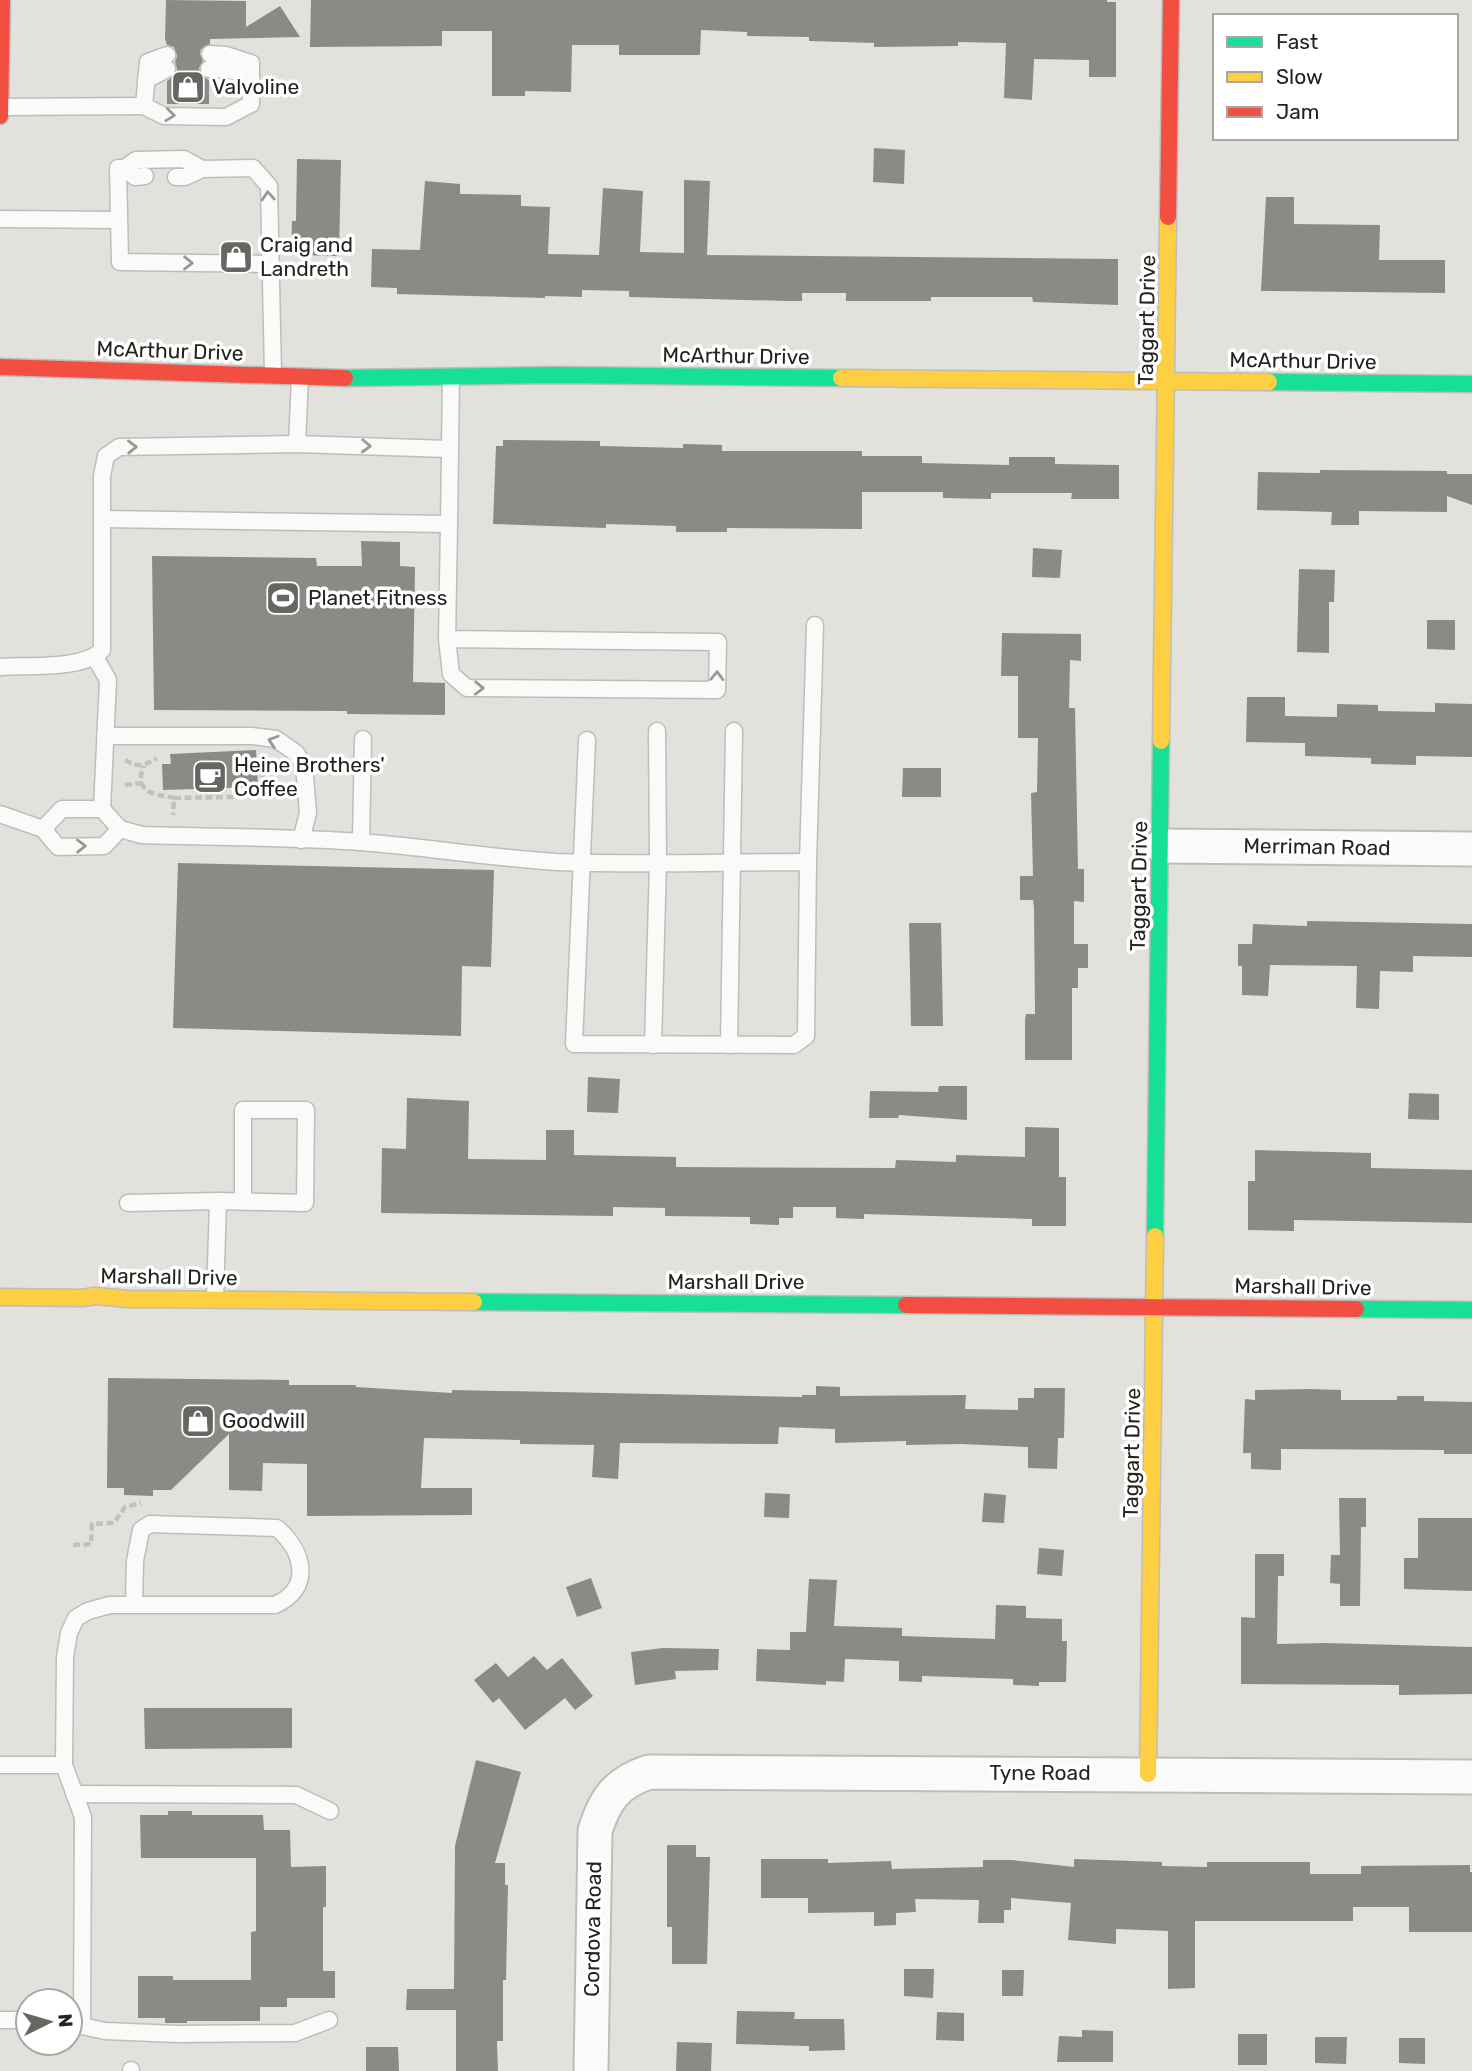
<svg xmlns="http://www.w3.org/2000/svg" width="1472" height="2071" font-family="Rubik,sans-serif">
<style>
.building{fill:#8b8a86}
.lines{fill:none;stroke-linecap:round;stroke-linejoin:round}
.lane-casing{stroke:#bebdb9;stroke-width:19}
.street-casing{stroke:#bebdb9;stroke-width:37}
.fast-casing{stroke:#bebdb9;stroke-width:19}
.slow-casing{stroke:#bebdb9;stroke-width:19}
.jam-casing{stroke:#bebdb9;stroke-width:19}
.path{stroke:#c2c1bf;stroke-width:4.5;stroke-dasharray:7 3.5;stroke-linecap:butt}
.lane{stroke:#fbfafa;stroke-width:16}
.street{stroke:#fbfafa;stroke-width:33}
.fast{stroke:#16e098;stroke-width:16}
.slow{stroke:#ffcf43;stroke-width:16}
.jam{stroke:#f24e42;stroke-width:16}
.oneway{stroke:#9b9998}
.labels{text-anchor:middle;stroke-width:7;stroke-linejoin:round;paint-order:stroke}
.poi-label{font-size:21px;fill:#252320;stroke:#fff;text-anchor:start}
.street-label{font-size:21px;fill:#252320;stroke:#fff}
</style>
<rect width="100%" height="100%" fill="#e2e1dc"/>
<g class="building">
<path d="M166 0 246 1V27L280 6 300 37 210 39V44L201 49 200 54 203 61 199 68 200 75 209 80V104H167V81L176 74 177 69 175 62 177 56 174 47 167 45 165 39Z"/>
<path d="M311 0H1107V2H1116V77H1089V60L1034 59 1032 100 1004 98 1006 43 958 42V46L874 47V43L809 41V37L747 36V32L701 30 700 55H619V45H572L571 92 525 91V96H492V31H442V46L310 47Z"/>
<path d="M874 148 905 150 904 184 873 182Z"/>
<path d="M297 159 341 160 339 256 291 255 292 221H296Z"/>
<path d="M684 180 710 181 707 255 1118 259V305L1033 302 1032 297H931V301H846V293H802V301H788L629 297V291L582 290V297L545 296V298L397 294V288L371 287 372 249 420 250 425 181 460 184V194L521 195V206L550 207 548 254 599 255 603 188 643 191 640 252 684 253Z"/>
<path d="M1266 197H1294V224L1380 225 1379 260H1445V293L1261 291Z"/>
<path d="M503 440 600 441V446L683 448V444L722 445V451H862V456H922V463L1009 465V457H1055V464L1119 465V499H1071L1072 493H991V499L943 498V492H862V529L727 528V532H676V526L606 524V528L493 524 496 446H503Z"/>
<path d="M1320 470 1447 471V474H1472V505L1447 496V512L1359 511V525H1331L1332 512 1257 510 1258 472 1320 473Z"/>
<path d="M361 541 400 542V566L415 567 413 682 445 683V715L347 714V711L154 710 152 556 316 558 317 566H362Z"/>
<path d="M1033 548 1062 550 1060 578 1032 577Z"/>
<path d="M1299 569 1335 570 1334 602H1329V653L1297 652Z"/>
<path d="M1427 620H1455V650L1427 649Z"/>
<path d="M1002 633 1081 634V661L1070 660 1069 708H1075L1078 869H1084V902L1074 901V944H1088V968H1078V988H1072V1060H1025V1020L1026 1014H1035L1034 908 1033 900H1020V876H1033L1031 793 1037 792 1038 738H1018V676H1001Z"/>
<path d="M1247 697H1285V716L1337 717V704L1378 705V711L1435 712V703L1472 704V757L1416 756V765L1371 764V758L1305 756V743L1246 742Z"/>
<path d="M256 750 258 787 163 790 162 764H171L170 754Z"/>
<path d="M903 768H941V797H902Z"/>
<path d="M178 863 494 870 491 967 462 966 461 1036 173 1028Z"/>
<path d="M1307 921 1472 924V957L1413 956V972L1380 971 1379 1009 1356 1008 1357 966 1270 965 1268 996 1242 995V966H1238V944H1252L1253 924 1307 926Z"/>
<path d="M909 923H941L943 1026H911Z"/>
<path d="M588 1077 620 1079 618 1113 587 1112Z"/>
<path d="M939 1086H967V1120L899 1115 898 1118H869L870 1091 938 1092Z"/>
<path d="M1409 1093 1439 1094V1120L1408 1119Z"/>
<path d="M407 1098 469 1101 468 1159 546 1160V1130H574V1155L676 1157V1167L895 1168 896 1160 956 1162V1155L1025 1157V1127L1059 1128V1177H1066V1226H1032V1219L864 1214V1219L836 1218V1207H793V1218H779V1225L750 1224V1217L665 1216V1208L613 1207V1216L381 1213 382 1148 406 1149Z"/>
<path d="M1255 1150 1371 1153V1168L1472 1170V1223L1294 1220V1231L1248 1230V1181H1255Z"/>
<path d="M108 1378 289 1380V1385H356V1387L452 1393V1390L802 1397V1395H816V1386L840 1387V1396L966 1395 965 1409 1018 1410V1398H1034V1388H1065L1064 1438H1058L1057 1469 1028 1468V1447L961 1444 906 1445V1441L835 1443V1429L779 1427 778 1444 620 1443 618 1479 592 1477 594 1445 520 1444V1440L424 1438 421 1488H472V1515L307 1516V1464L263 1463 262 1491 229 1490V1434L171 1490H153V1496L124 1495V1488H107Z"/>
<path d="M1311 1389 1341 1390V1400H1397V1396H1424V1401L1472 1402V1454H1444V1450L1281 1449V1470L1251 1469V1453H1243L1245 1399 1255 1400V1390Z"/>
<path d="M765 1493 790 1494 789 1518 764 1517Z"/>
<path d="M984 1493 1006 1495 1004 1523 982 1522Z"/>
<path d="M1339 1498H1366V1527H1361L1360 1606H1340V1584L1330 1583 1331 1555H1340Z"/>
<path d="M1418 1518H1472V1591L1404 1589V1558H1418Z"/>
<path d="M1039 1548 1064 1550 1062 1576 1037 1574Z"/>
<path d="M1255 1554H1284V1576H1278L1277 1644 1326 1643 1472 1647V1694L1399 1695V1685L1241 1684V1617L1255 1618Z"/>
<path d="M591 1578 602 1608 577 1617 566 1587Z"/>
<path d="M809 1579 837 1580 834 1626 902 1628V1636L995 1639 996 1605 1026 1606V1618L1062 1619V1641H1067L1066 1682H1039V1686L1013 1685V1679L922 1676V1682L899 1681V1661L845 1659 844 1682 826 1681V1685L756 1681 757 1649 790 1650V1632H806Z"/>
<path d="M663 1648 719 1649 718 1670 675 1671 676 1679 635 1685 631 1652Z"/>
<path d="M534 1656 547 1670 562 1658 593 1696 575 1710 565 1698 525 1730 499 1698 493 1703 474 1680 496 1663 508 1677Z"/>
<path d="M144 1708H292V1748L145 1749Z"/>
<path d="M476 1760 521 1772 495 1863H505V1885H508L506 1980H503V2041H497L498 2071H456V2010H406L407 1989H454L455 1846Z"/>
<path d="M168 1811H192V1815H263L264 1830H290L291 1867 326 1866V1907H323V1971H335V1998H287V2007H260V2021H187V2023H165V2018H138V1976H173V1980H251V1932L256 1931V1858H141L140 1815H168Z"/>
<path d="M667 1845H696V1857H710L707 1964H672V1927H667Z"/>
<path d="M761 1859H828V1863L891 1861 892 1869 983 1867V1860H1012L1074 1867V1859L1162 1862V1866L1207 1867V1862H1310V1874H1361V1866L1470 1865V1872H1472V1932H1409V1907H1353V1921H1195V1988L1168 1989V1931L1116 1929V1944L1068 1940 1071 1903 1011 1898V1910H1004V1923H978L979 1900 915 1899 916 1912 896 1913V1925L874 1926V1912L808 1913V1898H761Z"/>
<path d="M904 1969H934L933 1998 904 1996Z"/>
<path d="M1002 1970H1024L1023 1996H1002Z"/>
<path d="M737 2011 795 2012 794 2019H844L845 2050 809 2051V2046L736 2044Z"/>
<path d="M937 2012 964 2013V2041L936 2040Z"/>
<path d="M1082 2030 1113 2031V2062H1057L1059 2036 1082 2037Z"/>
<rect x="1238" y="2034" width="29" height="31"/>
<path d="M1315 2037H1347L1346 2064 1315 2063Z"/>
<path d="M1399 2038H1425V2064L1399 2063Z"/>
<path d="M677 2042 712 2043 711 2071H676Z"/>
<path d="M366 2047H398L399 2071H366Z"/>
</g>
<g class="lines">
<g class="lane-casing">
<g id="lane">
<path d="M167 55 148 62 144 106 164 116 226 117 251 104V63L226 55 210 54"/>
<path d="M209 69H227L251 76"/>
<path d="M146 80 167 69"/>
<path d="M0 107 144 106"/>
<path d="M125 168 135 177 145 176"/>
<path d="M202 169 184 159 136 160 125 168H118L120 262 270 264"/>
<path d="M176 177H185L202 169 253 168 269 186 273 375"/>
<path d="M0 219 119 220"/>
<path d="M297 444 300 377"/>
<path d="M102 519 449 524 451 377"/>
<path d="M447 639 718 642 717 690 467 688 451 674 447 639 449 524"/>
<path d="M95 657 108 680 102 809 120 829 142 835C215 837 288 837 361 842 426 847 491 858 557 862 639 865 725 862 808 862L806 1036 794 1045 574 1044 587 740"/>
<path d="M0 667C28 665 83 670 102 650V476L106 456 119 447 297 444 448 449"/>
<path d="M105 736H252L276 739 296 753 304 766 308 813 301 840"/>
<path d="M0 814 43 829 58 847 104 846 120 829"/>
<path d="M43 829 62 809H102"/>
<path d="M361 842 363 739"/>
<path d="M808 862 815 625"/>
<path d="M653 1045 658 862 657 731"/>
<path d="M729 1045 734 731"/>
<path d="M218 1201 305 1203 306 1110H243V1202"/>
<path d="M128 1203 218 1201 215 1299"/>
<path d="M0 1765H64L65 1657 69 1633 76 1618 88 1611 110 1605H275C313 1588 304 1552 277 1528L150 1524 141 1530 135 1561 134 1605"/>
<path d="M64 1765 83 1817 82 2026 105 2031 177 2034 295 2033 329 2020"/>
<path d="M74 1794 296 1795 330 1811"/>
<path d="M0 2020H28"/>
<path d="M131 2070V2071"/>
</g>
</g>
<g class="street-casing">
<g id="street">
<path d="M1161 846 1472 849"/>
<path d="M591 2071 595 1831C605 1799 616 1783 649 1772L1472 1777"/>
</g>
</g>
<g class="fast-casing">
<g id="fast">
<path d="M345 378 554 375 841 378"/>
<path d="M1269 382 1472 384"/>
<path d="M1155 1236 1161 741"/>
<path d="M474 1302 906 1305"/>
<path d="M1356 1309 1472 1310"/>
</g>
</g>
<g class="slow-casing">
<g id="slow">
<path d="M841 378 1269 382"/>
<path d="M1161 741 1168 217"/>
<path d="M0 1297 82 1298 95 1296 128 1299 474 1302"/>
<path d="M1148 1774 1155 1236"/>
</g>
</g>
<g class="jam-casing">
<g id="jam">
<path d="M0 116 2 0"/>
<path d="M1168 217 1171 0"/>
<path d="M0 367 345 378"/>
<path d="M906 1305 1356 1309"/>
</g>
</g>
<g class="path">
<path d="M125 760C139 768 143 766 157 758"/>
<path d="M256 767 262 766 264 796"/>
<path d="M141 783C149 797 160 794 174 798L173 815"/>
<path d="M125 785 141 783V775L144 766"/>
<path d="M174 798 286 796"/>
<path d="M73 1545 91 1544 92 1524 114 1523 125 1507 141 1503"/>
</g>
<use href="#lane" class="lane"/>
<use href="#street" class="street"/>
<use href="#fast" class="fast"/>
<use href="#slow" class="slow"/>
<use href="#jam" class="jam"/>
</g>
<defs><path id="oneway-chevron" d="M-2-3.5L2.5 0L-2 3.5" fill="none" stroke-width="1.6" stroke-linecap="round" stroke-linejoin="round" transform="scale(1.75)"/></defs>
<g class="oneway">
<use href="#oneway-chevron" transform="translate(170 115) rotate(7)"/>
<use href="#oneway-chevron" transform="translate(268 196) rotate(-94)"/>
<use href="#oneway-chevron" transform="translate(188 263) rotate(1)"/>
<use href="#oneway-chevron" transform="translate(366 446) rotate(2)"/>
<use href="#oneway-chevron" transform="translate(132 447) rotate(-1)"/>
<use href="#oneway-chevron" transform="translate(717 676) rotate(-88)"/>
<use href="#oneway-chevron" transform="translate(479 688) rotate(1)"/>
<use href="#oneway-chevron" transform="translate(273 741) rotate(-162)"/>
<use href="#oneway-chevron" transform="translate(81 846) rotate(-1)"/>
</g>
<defs>
<g id="shop-square" transform="scale(1.75)"><rect x="-9" y="-9" width="18" height="18" rx="4" fill="#676662" stroke="#fff"/><path d="M-5-2.5h2.3a2.7 3.5 0 0 1 5.4 0H5L5.5 6h-11ZM-1.5-2.5h3a1.5 2.3 0 0 0-3 0Z" fill="#fff"/></g>
<g id="stadium-square" transform="scale(1.75)"><rect x="-9" y="-9" width="18" height="18" rx="4" fill="#676662" stroke="#fff"/><path d="M0-5a6.5 5 0 1 0 0 10a6.5 5 0 1 0 0-10ZM-3.5-1.8h7v3.6h-7Z" fill="#fff"/></g>
<g id="cafe-square" transform="scale(1.75)"><rect x="-9" y="-9" width="18" height="18" rx="4" fill="#676662" stroke="#fff"/><path d="M-5.5-4.5H6V0H3Q3 3.5 0 3.5H-2.5Q-5.5 3.5-5.5 0ZM3-3.2v2h1.7v-2ZM-6 4.5H4V6H-6Z" fill="#fff"/></g>
</defs>
<g fill-rule="evenodd">
<use href="#shop-square" x="188" y="87"/>
<use href="#shop-square" x="236" y="257"/>
<use href="#stadium-square" x="283" y="598"/>
<use href="#cafe-square" x="210" y="777"/>
<use href="#shop-square" x="198" y="1421"/>
</g>
<g class="labels">
<g class="poi-label">
<text x="212" y="94">Valvoline</text>
<text x="260" y="252">Craig and<tspan x="260" dy="24">Landreth</tspan></text>
<text x="308" y="605">Planet Fitness</text>
<text x="234" y="772">Heine Brothers'<tspan x="234" dy="24">Coffee</tspan></text>
<text x="222" y="1428">Goodwill</text>
</g>
<g class="street-label">
<text transform="translate(1147 320) rotate(-89)" y="7">Taggart Drive</text>
<text transform="translate(170 351) rotate(2)" y="7">McArthur Drive</text>
<text transform="translate(736 356) rotate(1)" y="7">McArthur Drive</text>
<text transform="translate(1303 361) rotate(1)" y="7">McArthur Drive</text>
<text transform="translate(1317 847) rotate(1)" y="7">Merriman Road</text>
<text transform="translate(1139 886) rotate(-89)" y="7">Taggart Drive</text>
<text transform="translate(169 1277) rotate(1)" y="7">Marshall Drive</text>
<text x="736" y="1289">Marshall Drive</text>
<text transform="translate(1303 1287) rotate(1)" y="7">Marshall Drive</text>
<text transform="translate(1132 1453) rotate(-89)" y="7">Taggart Drive</text>
<text x="1040" y="1780">Tyne Road</text>
<text transform="translate(593 1929) rotate(-89)" y="7">Cordova Road</text>
</g>
</g>
<rect x="1213" y="14" width="245" height="126" fill="#ffffff" stroke="#a8a7a6" stroke-width="2"/>
<rect x="1227" y="37" width="35" height="10" fill="#16e098" stroke="#a8a7a6" stroke-width="2"/>
<text x="1276" y="49" font-size="21" fill="#252320">Fast</text>
<rect x="1227" y="72" width="35" height="10" fill="#ffcf43" stroke="#a8a7a6" stroke-width="2"/>
<text x="1276" y="84" font-size="21" fill="#252320">Slow</text>
<rect x="1227" y="107" width="35" height="10" fill="#f24e42" stroke="#a8a7a6" stroke-width="2"/>
<text x="1276" y="119" font-size="21" fill="#252320">Jam</text>
<g transform="translate(49 2022) rotate(85)"><circle r="33" fill="#ffffff" stroke="#a8a7a6" stroke-width="2"/>
<path d="M0-5L12 26L0 18L-12 26Z" fill="#676662"/>
<text y="-10" font-size="19" font-weight="bold" text-anchor="middle" fill="#252320">N</text>
</g>
</svg>
